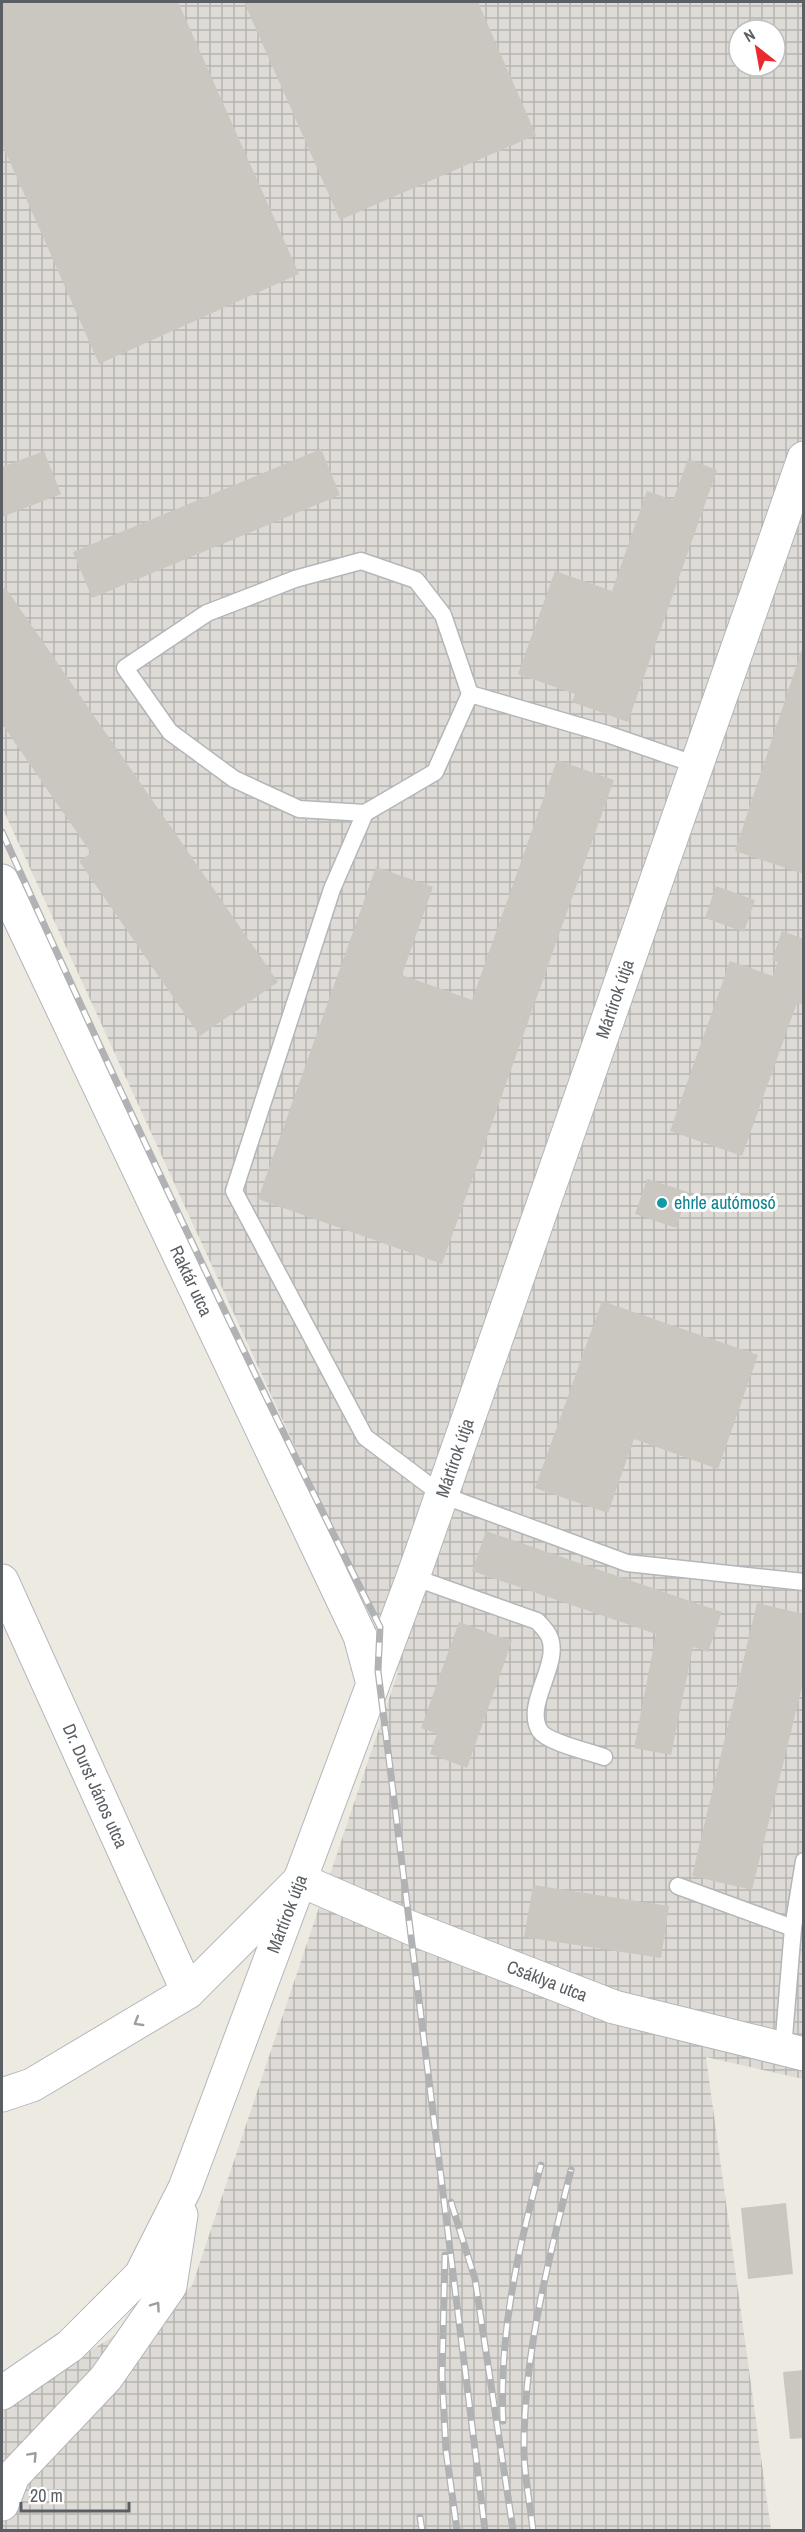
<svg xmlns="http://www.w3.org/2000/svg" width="805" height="2532" font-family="'Archivo Narrow',sans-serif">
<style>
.industrial{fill:url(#industrial-grid);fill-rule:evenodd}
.building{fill:#cac7c1}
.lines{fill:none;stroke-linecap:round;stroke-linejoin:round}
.service-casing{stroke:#b3b6ba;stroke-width:19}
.minor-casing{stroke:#b3b6ba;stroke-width:35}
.tertiary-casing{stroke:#b3b6ba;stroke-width:35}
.service{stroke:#fff;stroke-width:16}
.minor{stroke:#fff;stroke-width:33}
.tertiary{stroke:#fff;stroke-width:33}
.rail-casing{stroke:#b1b2b3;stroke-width:7}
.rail{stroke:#fff;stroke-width:4.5;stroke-dasharray:14;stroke-linecap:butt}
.oneway{stroke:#9c9fa1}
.culture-dot{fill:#0f9aa8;stroke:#fff;stroke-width:2}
.labels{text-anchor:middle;stroke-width:6;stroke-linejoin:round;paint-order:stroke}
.street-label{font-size:18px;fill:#5a5f63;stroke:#fff}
.culture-label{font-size:18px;fill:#0d838f;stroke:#fff;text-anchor:start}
</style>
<defs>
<pattern id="industrial-grid" width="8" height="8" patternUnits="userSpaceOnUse" patternTransform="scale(1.5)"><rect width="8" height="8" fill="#dedbd6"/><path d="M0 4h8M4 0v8" fill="none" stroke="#b7b5b1"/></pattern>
</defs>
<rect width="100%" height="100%" fill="#edeae2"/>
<path class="industrial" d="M2 2H803V2079L706 2057 771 2530H2V2407L192 2286 398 1672 2 807ZM739 30H775V66H739Z"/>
<g class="building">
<path d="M2 2H178L299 274 99 364 2 144Z"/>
<path d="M244 2H478L536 135 340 220Z"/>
<path d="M321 449 340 495 92 598 73 552Z"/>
<path d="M44 451 61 494 2 517V467Z"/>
<path d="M688 459 717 470 628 722 572 702 575 694 518 674 555 571 612 591 647 491 673 500Z"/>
<path d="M5 587 278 982 200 1036 79 861 91 853 2 724V590Z"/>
<path d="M803 646H804V874L735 851Z"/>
<path d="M557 760 614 780 442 1264 258 1199 376 867 433 887 402 975 472 1000Z"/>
<path d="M716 886 755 900 744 932 705 918Z"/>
<path d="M782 931 804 939V1005L797 1003 742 1156 670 1131 730 961 773 976 778 962 772 960Z"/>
<path d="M647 1179 688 1192 676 1228 635 1214Z"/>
<path d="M602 1301 758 1355 718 1469 634 1439 608 1513 535 1488Z"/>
<path d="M486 1531 722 1612 708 1652 693 1647 671 1755 634 1748 656 1634 472 1571Z"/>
<path d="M757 1603 804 1614V1679L752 1890 692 1876Z"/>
<path d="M459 1622 512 1641 467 1768 430 1754 437 1734 421 1728Z"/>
<path d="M533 1885 669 1906 661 1958 524 1937Z"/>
<path d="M786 2203 793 2274 748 2279 741 2208Z"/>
<path d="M804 2370V2438L790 2439 783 2372Z"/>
</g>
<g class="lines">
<g class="service-casing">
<g id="service">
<path d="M361 561 416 580 443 615 470 694 435 772 365 813 299 809 234 779 170 732 125 668 207 613 295 579Z"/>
<path d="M470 694 607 734 697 765"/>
<path d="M365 813 332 889 234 1191 365 1437 442 1495 627 1563 804 1582"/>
<path d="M413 1577 537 1621C541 1625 546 1630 549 1636 562 1664 523 1704 540 1731 547 1742 590 1752 604 1757"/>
<path d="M678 1886 793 1928 783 2049"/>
<path d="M793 1928 804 1861"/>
</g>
</g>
<g class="minor-casing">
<g id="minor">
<path d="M2 881 360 1636 373 1684"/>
<path d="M2 1581 188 1992"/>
<path d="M2 2095 32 2085 188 1992 300 1880 411 1928 614 2007 804 2054"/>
</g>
</g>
<g class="tertiary-casing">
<g id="tertiary">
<path d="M2 2393 70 2346 141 2275 185 2188 413 1577 804 458"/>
<path d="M2 2504 13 2476 106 2378 170 2286 181 2215"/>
</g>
</g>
<use href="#service" class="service"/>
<use href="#minor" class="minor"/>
<use href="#tertiary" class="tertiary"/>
<g class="rail-casing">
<g id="rail">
<path d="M2 832C123 1100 248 1365 380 1627L378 1671 485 2530"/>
<path d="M451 2202 475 2279 513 2530"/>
<path d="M445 2255 442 2375 446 2451 457 2530"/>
<path d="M503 2421C499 2334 518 2248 541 2165"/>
<path d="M420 2517 422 2530"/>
<path d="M533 2530C530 2505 525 2479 524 2453 523 2356 548 2263 571 2170"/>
</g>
</g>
<use href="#rail" class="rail"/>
</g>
<defs><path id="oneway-chevron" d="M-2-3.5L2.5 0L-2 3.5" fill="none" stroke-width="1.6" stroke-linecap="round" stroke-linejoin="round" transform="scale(1.5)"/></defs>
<g class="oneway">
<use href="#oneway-chevron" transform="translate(138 2022) rotate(149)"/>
<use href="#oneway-chevron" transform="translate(156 2306) rotate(-55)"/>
<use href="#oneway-chevron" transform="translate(33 2456) rotate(-47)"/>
</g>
<circle class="culture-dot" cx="662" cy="1203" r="6"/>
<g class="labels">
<g class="street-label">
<text transform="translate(615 999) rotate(-71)" y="6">Mártírok útja</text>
<text transform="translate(191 1281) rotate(65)" y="6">Raktár utca</text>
<text transform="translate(455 1458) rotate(-71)" y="6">Mártírok útja</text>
<text transform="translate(95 1786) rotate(66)" y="6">Dr. Durst János utca</text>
<text transform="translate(287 1914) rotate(-69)" y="6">Mártírok útja</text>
<text transform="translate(547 1981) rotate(21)" y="6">Csáklya utca</text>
</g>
<g class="culture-label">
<text x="674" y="1209">ehrle autómosó</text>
</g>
</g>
<rect width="805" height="2532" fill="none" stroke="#5a5f63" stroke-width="6"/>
<g transform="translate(757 48) rotate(329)"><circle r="28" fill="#ffffff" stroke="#bdbfc1" stroke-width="1.5"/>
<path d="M0-4.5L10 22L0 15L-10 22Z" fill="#eb2a2f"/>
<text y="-9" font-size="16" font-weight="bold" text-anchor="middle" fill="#5a5f63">N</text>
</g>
<path d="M21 2502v9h108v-9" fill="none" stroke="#5a5f63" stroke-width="3"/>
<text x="30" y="2502" font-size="18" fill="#5a5f63" stroke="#ffffff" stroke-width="4.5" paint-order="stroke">20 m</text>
</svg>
